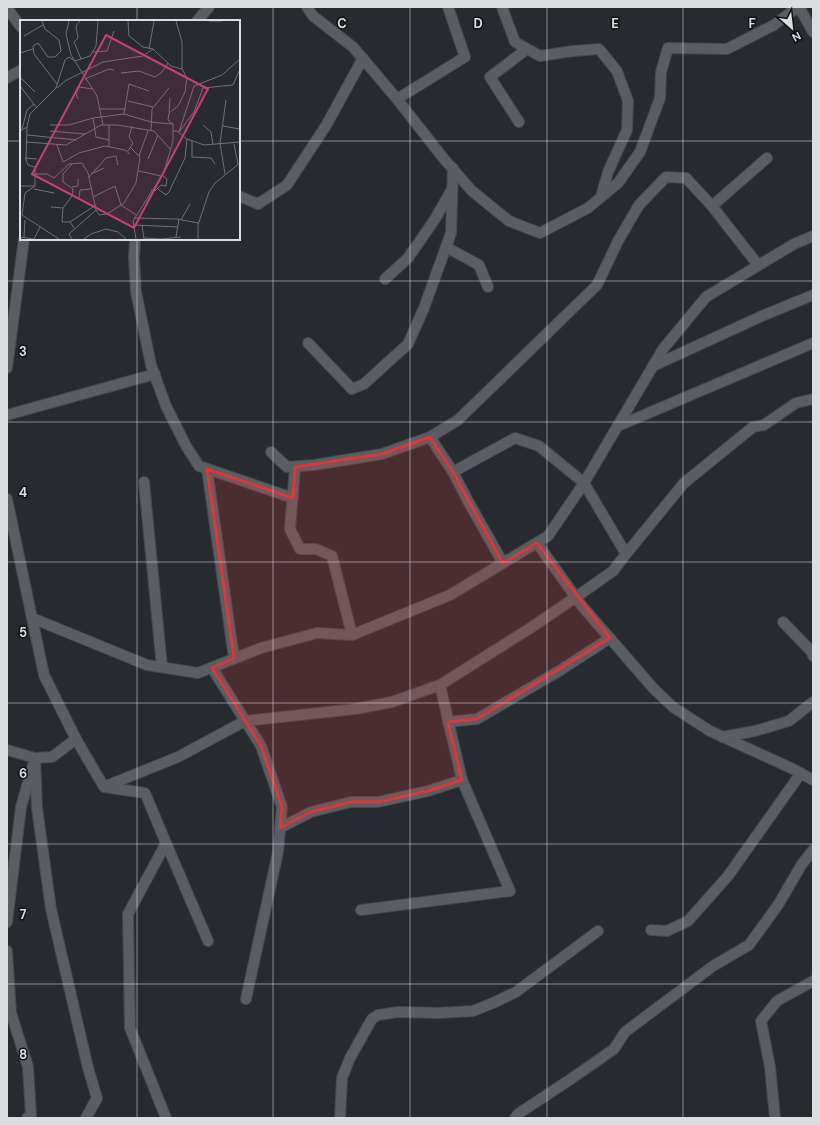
<svg xmlns="http://www.w3.org/2000/svg" width="820" height="1125" font-family="'DM Sans',sans-serif">
<style>
.lines{fill:none;stroke-linecap:round;stroke-linejoin:round}
.minor-casing{stroke:#45484c;stroke-width:12}
.minor{stroke:#5a5e63;stroke-width:10}
.marked{fill:#d63a3a;fill-opacity:0.2;stroke:#d63a3a;stroke-width:3;stroke-linejoin:round}
.grid{fill:none;stroke:#dbdde1;stroke-width:1;stroke-opacity:0.55}
.inset-road{fill:none;stroke:#6f7276;stroke-width:1}
.view{fill:#c73f76;fill-opacity:0.15;stroke:#c73f76;stroke-width:2}
.inset-edge{fill:none;stroke:#dbdde1;stroke-width:2}
.grid-label{font-size:13px;text-anchor:middle;font-weight:bold;fill:#dbdde1;stroke:#111215;stroke-width:3;stroke-linejoin:round;paint-order:stroke}
</style>
<rect width="100%" height="100%" fill="#272a2f"/>
<g class="lines">
<g class="minor-casing">
<g id="minor">
<path d="M307 7 313 16 353 47 397 99 444 159 472 191 509 221 540 233 588 208 618 183 640 152 660 98 661 72 668 48 727 49 774 25 798 7"/>
<path d="M502 7 515 42 540 56 573 51 599 49 617 71 628 101 627 130 608 172 601 197"/>
<path d="M799 7 813 32"/>
<path d="M7 8 21 27"/>
<path d="M197 21 209 7"/>
<path d="M7 78 21 70"/>
<path d="M397 99 465 57 448 7"/>
<path d="M519 122 490 77 527 49"/>
<path d="M239 196 258 204 287 185 327 124 363 58"/>
<path d="M712 206 767 158"/>
<path d="M135 239 134 258 136 292 151 365 166 406 186 446 199 466 293 498"/>
<path d="M446 247 479 265 488 287"/>
<path d="M385 279 408 258 435 219 451 191"/>
<path d="M308 343 352 389 364 384 408 344 424 308 451 233 453 168"/>
<path d="M653 366 762 316 813 295"/>
<path d="M7 368 24 239"/>
<path d="M7 415 155 374"/>
<path d="M618 426 813 343"/>
<path d="M430 437 453 472 468 501 503 563"/>
<path d="M271 452 287 467 314 465 382 454 430 437 458 420 597 285 618 241 639 205 666 177 686 178 712 206 758 265"/>
<path d="M295 467 290 529 300 549H316L332 556 352 635"/>
<path d="M207 469 234 658"/>
<path d="M453 472 515 438 539 446 584 483 626 554 684 483 753 427 764 425 796 403 813 399"/>
<path d="M144 482 162 667"/>
<path d="M7 499 44 675 76 739 104 787 145 793 166 843 128 914 130 1028 166 1118"/>
<path d="M537 543 582 606 653 688 673 707 710 731 791 768 813 780"/>
<path d="M32 618 147 665 198 673 261 648 317 633 352 635 450 595 548 536 584 483 663 349 706 297 794 244 813 236"/>
<path d="M783 622 812 652 813 656"/>
<path d="M212 668 261 746 282 807 278 852 246 999"/>
<path d="M448 722 477 719 559 671 610 638"/>
<path d="M722 737 755 731 789 721 813 702"/>
<path d="M7 750 35 758 52 757 76 739"/>
<path d="M106 786 178 757 245 721 355 709 392 702 440 685 529 629 576 597 613 571 626 554"/>
<path d="M280 828 311 812 351 802H378L428 791 462 780"/>
<path d="M166 843 208 941"/>
<path d="M361 910 510 891 462 780 440 685"/>
<path d="M7 922 21 807 35 758 37 808 51 909 88 1068 97 1098 86 1118"/>
<path d="M651 930 667 931 688 921 728 876 801 773"/>
<path d="M7 951 11 1013 28 1067 31 1115 27 1118"/>
<path d="M340 1118 342 1078 350 1058 372 1019 378 1015 398 1012 438 1013 473 1011 493 1003 516 992 598 931"/>
<path d="M515 1118 518 1114 571 1079 614 1049 625 1032 713 966 749 945 778 905 802 864 813 850"/>
<path d="M775 1118 770 1067 761 1021 777 1001 813 981"/>
</g>
</g>
<use href="#minor" class="minor"/>
</g>
<path class="marked" d="M430 437 453 472 503 563 537 543 610 638 477 719 448 722 462 780 428 791 378 802H351L311 812 280 828 282 807 261 746 212 668 234 658 207 469 293 498 295 467 382 454Z"/>
<path class="grid" d="M137 7V21M273 7V1118M410 7V1118M547 7V1118M683 7V1118M7 141H21M239 141H813M137 239V1118M7 281H813M7 422H813M7 562H813M7 703H813M7 844H813M7 984H813"/>
<g transform="translate(20 20)">
<rect width="220" height="220" fill="#272a2f"/>
<path class="inset-road" d="M22 1 25 9 39 20 41 31 35 37H28L18 23 13 26 14 34 37 64M49 1 46 14 51 35 77 76 83 105M60 1 56 6 58 18 54 22 61 39M108 1 109 16 123 27 133 29 151 46 162 49 167 58 165 72 158 86 149 93 148 100 153 104V121L144 152 113 201 116 219M156 1 162 22V49M189 1H202M4 16 23 5M129 29 134 1M73 32 87 31 94 11M0 33 13 29M220 39 202 55 174 66 159 112 174 92 183 68 213 65 220 49M101 53 119 51 135 57 142 52 148 43M0 57 15 72M65 59 89 49 94 50M0 66 17 88M37 68 45 61 83 42 123 36 133 29M58 79 56 74 59 67 72 69M108 81 133 87M80 89H106M149 92 150 78M104 94 109 64 129 71M73 98 104 94 131 102 152 104M30 105H49L73 98 76 117 89 120M89 105V126M183 105 191 112 193 125M203 106 220 109M7 107 6 140 8 145 15 147V166L5 173 2 195 39 219M2 109 7 90 14 84M0 111 7 107 10 94 36 68 45 40 49 37 55 41 70 36 76 26 78 1M30 111 65 114M131 111 132 89 149 68M153 111H157L167 119 184 125 220 122M7 115 57 120M172 121V137L191 138 195 144M6 122 46 125 81 105H97L134 111 150 129M214 124 218 144M37 125 43 142 59 133 85 126 105 130 110 134M108 131 113 123 109 117 112 106M119 136 128 111M5 138 17 139M128 139 138 115M52 144 43 154V162L53 169 52 176 43 188 42 202H50L54 208M119 151 141 156M15 154H27L34 158 49 144 62 143 68 153 76 190 79 195 87 194 104 183 116 163 120 137 110 127M71 154 84 148M205 154 200 123 206 80M69 157 86 138 96 136 98 145M0 166H15M52 167 58 166V159M14 169 34 173M138 169 146 175 149 172 165 138 167 119M131 170 135 171 141 165 146 166 147 159 142 155M73 177 95 166 101 185 116 195M59 178 60 170 71 169M31 187 43 188M114 198 157 199 178 203M161 200 170 184M50 202 76 185M114 205 158 207M122 205 124 219M0 217 14 219M4 217 5 200M156 217 159 199M124 218 141 219M14 219 20 207M52 219 49 214 76 190M64 219 71 214 86 209 98 212 106 219M141 219 161 217M178 219V205L189 172 195 163 220 143"/>
<path class="view" d="M86 15 188 69 114 208 12 154Z"/>
<rect width="220" height="220" class="inset-edge"/>
</g>
<g class="grid-label">
<text x="342" y="28">C</text>
<text x="478" y="28">D</text>
<text x="615" y="28">E</text>
<text x="752" y="28">F</text>
<text x="23" y="356">3</text>
<text x="23" y="497">4</text>
<text x="23" y="637">5</text>
<text x="23" y="778">6</text>
<text x="23" y="919">7</text>
<text x="23" y="1059">8</text>
</g>
<rect width="820" height="1125" fill="none" stroke="#dbdde1" stroke-width="16"/>
<g transform="translate(792 28) rotate(152)" stroke="#111215" stroke-width="3" paint-order="stroke">
<path d="M0-3L7 15L0 10L-7 15Z" fill="#dbdde1"/>
<text y="-6" font-size="11" font-weight="bold" text-anchor="middle" fill="#dbdde1">N</text>
</g>
</svg>
